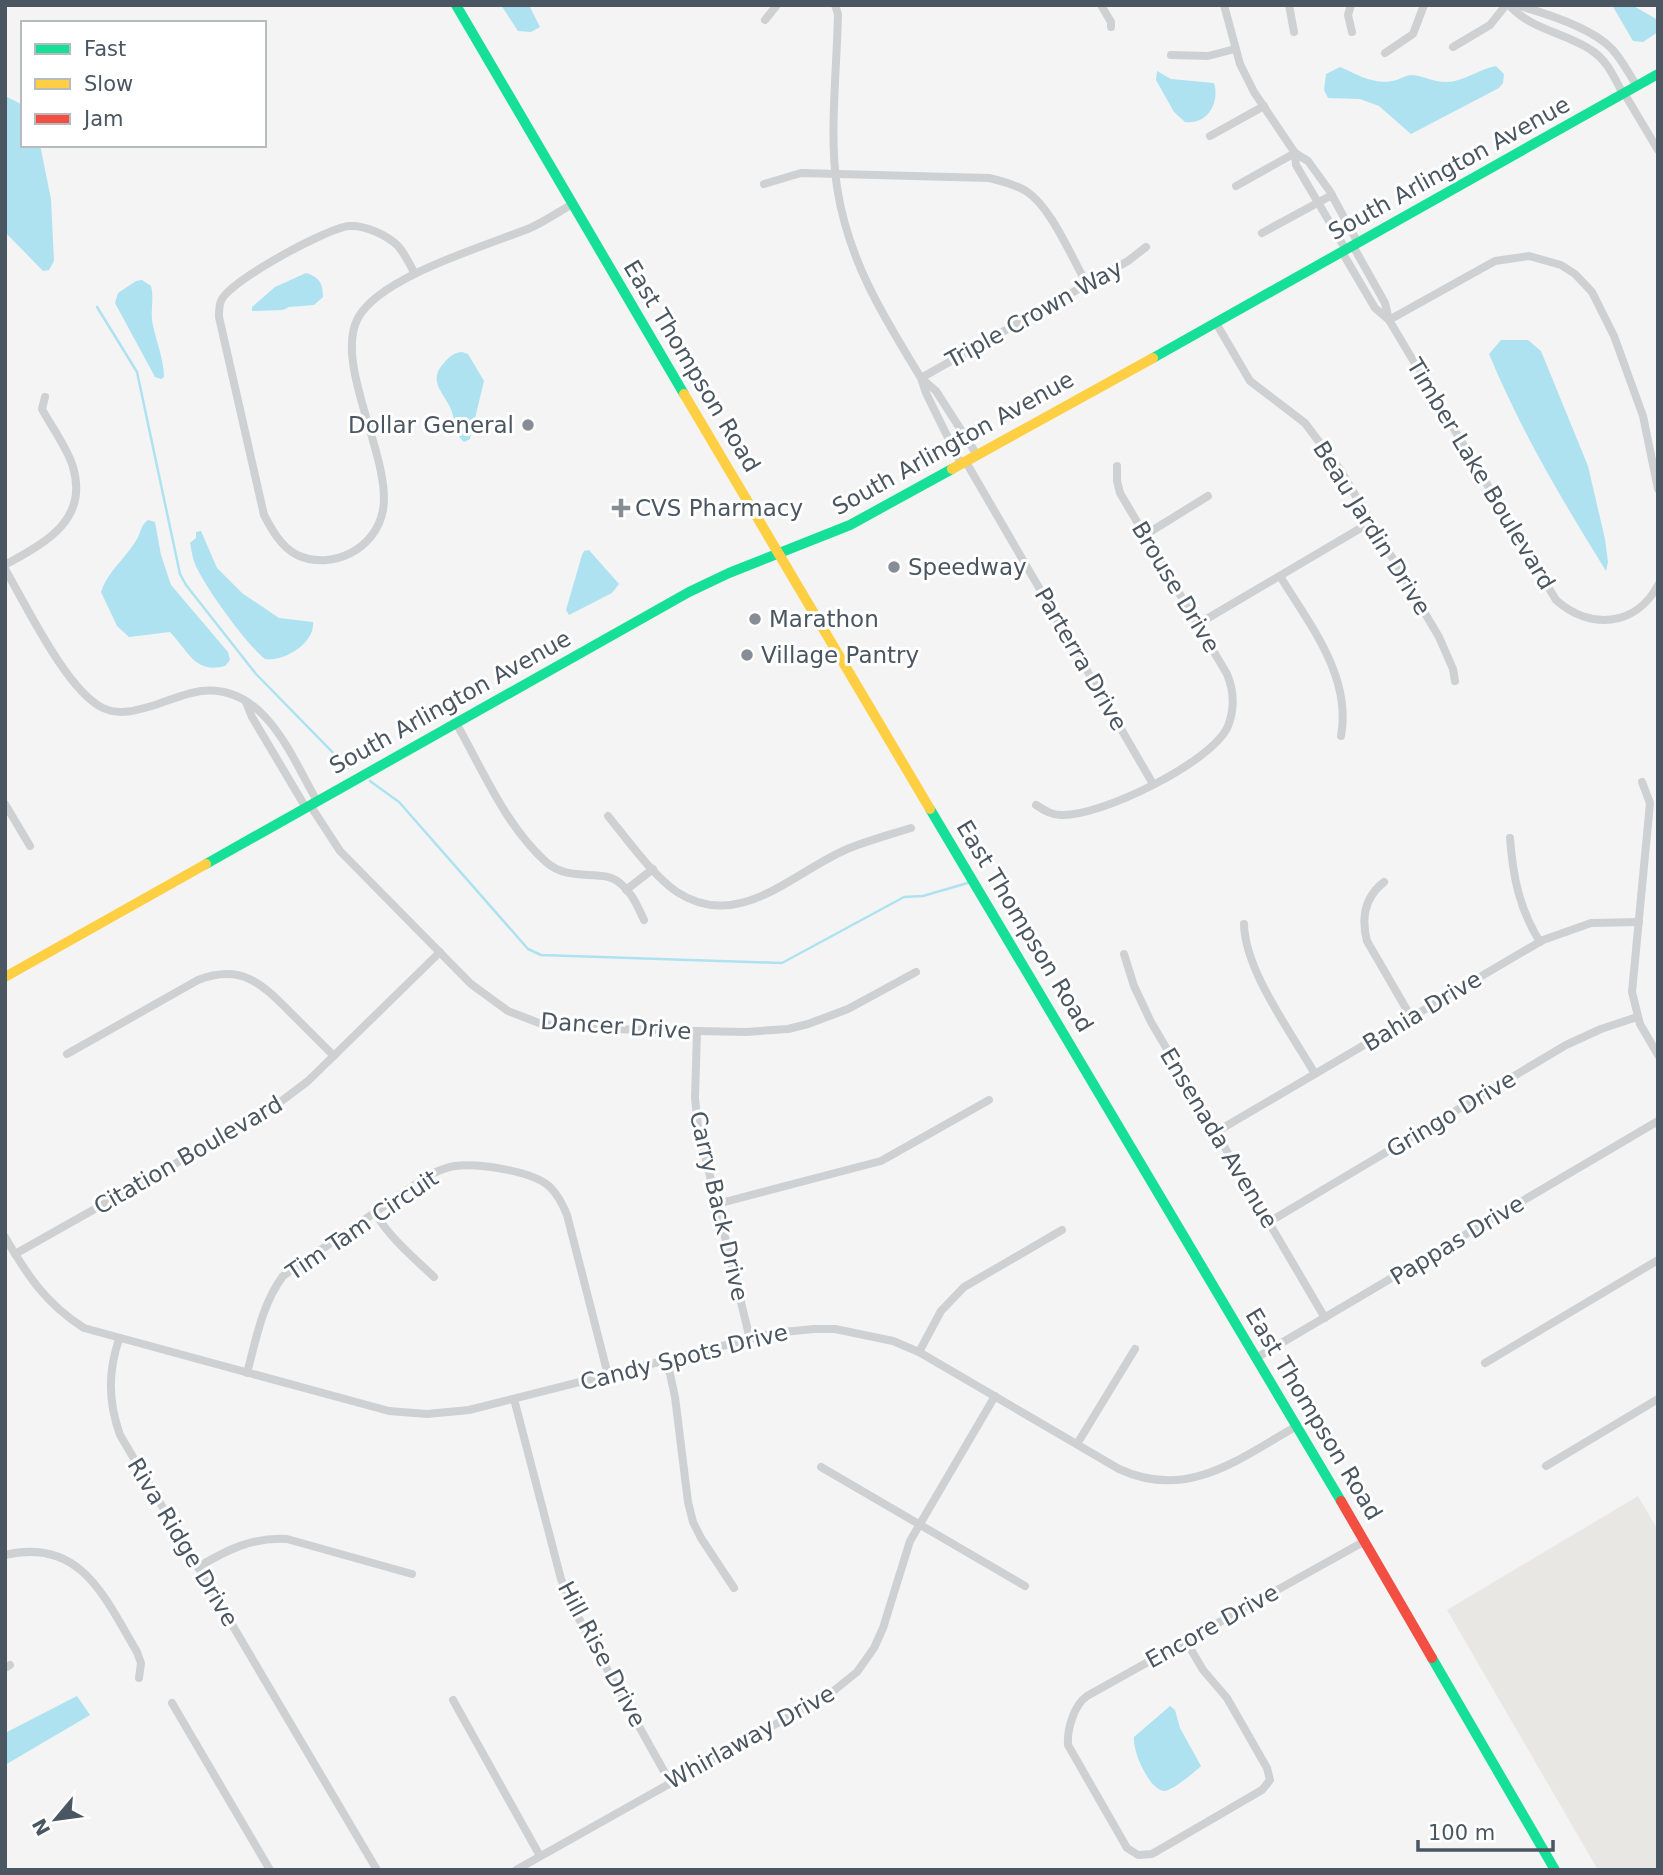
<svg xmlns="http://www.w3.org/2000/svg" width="1663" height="1875" font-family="'DejaVu Sans',sans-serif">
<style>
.commercial{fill:#e8e7e3}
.water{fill:#aee2f0}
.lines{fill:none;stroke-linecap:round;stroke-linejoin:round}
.stream{stroke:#aee2f0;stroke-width:2.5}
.street{stroke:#ced0d2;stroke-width:8}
.fast{stroke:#16e098;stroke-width:10}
.slow{stroke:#ffcf43;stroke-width:10}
.jam{stroke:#f24e42;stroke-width:10}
.poi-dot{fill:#868d94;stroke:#fff;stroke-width:2.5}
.labels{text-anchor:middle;stroke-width:6;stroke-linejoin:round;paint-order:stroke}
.street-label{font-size:23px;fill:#4a5661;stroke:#fff}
.poi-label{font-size:23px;fill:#4a5661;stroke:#fff;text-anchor:start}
</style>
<rect width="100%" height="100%" fill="#f4f4f4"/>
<path class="commercial" d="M1638 1496 1658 1530V1870H1598L1447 1610Z"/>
<g class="water">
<path d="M501 5H529L540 27 531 32 518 31Z"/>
<path d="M1612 5H1632L1658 20V32L1643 42 1633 41Z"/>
<path d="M1496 66 1504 74 1503 83 1499 88 1411 134 1379 106 1360 99 1328 98 1324 90 1326 74 1340 67C1356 74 1374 85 1392 81 1400 80 1404 75 1413 75 1428 77 1439 85 1455 81 1470 77 1481 69 1496 66Z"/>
<path d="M1157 71 1171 79 1214 83C1220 102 1208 125 1185 122L1174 112 1156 80Z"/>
<path d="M5 96 23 105V145H40L51 199 54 261 49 270 43 271 5 232Z"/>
<path d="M306 273C319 277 323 283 323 297L314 305 289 307 283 310 252 311V307L275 287Z"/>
<path d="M142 280 151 286C154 298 151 308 152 320 155 339 164 358 164 377L161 379 155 377 115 303 118 293 136 281Z"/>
<path d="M1501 340H1528L1541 351 1588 466 1605 539 1608 562 1606 571C1562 500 1521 431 1489 354Z"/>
<path d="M462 352 468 354 484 381 470 439 464 442C453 432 456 420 450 407 442 391 428 380 444 363 449 357 453 353 462 352Z"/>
<path d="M148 520 155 522 161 555 171 585 228 652 230 660 225 666C195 674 189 652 170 632L129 637 117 626 101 592C108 571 126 558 137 539 141 532 141 525 148 520Z"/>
<path d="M201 531 217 568 242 593 279 618 313 622C315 643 284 662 265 659 247 645 208 591 198 570 193 562 192 553 190 543L196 538V532Z"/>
<path d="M589 550 619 584 612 593 569 615 566 610 582 555 584 551Z"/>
<path d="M77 1696 90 1715 5 1765V1733Z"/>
<path d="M1170 1706 1175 1710 1180 1728 1201 1766C1195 1772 1173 1790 1165 1791 1149 1791 1132 1750 1134 1737Z"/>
</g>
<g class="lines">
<g class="stream">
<path d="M97 307 137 372 180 574 186 585 256 674 348 768"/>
<path d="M370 781 399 802 528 949 541 955 782 963 904 897 923 896 971 882"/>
</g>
<g class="street">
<path d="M835 5 838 14C837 67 829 136 837 187 848 260 883 316 921 378L1128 261 1146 247"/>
<path d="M1101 5 1111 22V27"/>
<path d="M1224 5 1240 64 1254 92 1295 153 1308 161 1329 190 1358 243"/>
<path d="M1289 5 1294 32"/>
<path d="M1351 5 1348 15 1352 32"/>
<path d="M1509 5C1531 30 1564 32 1591 50 1607 60 1614 77 1623 94"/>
<path d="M1516 5C1545 13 1592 28 1612 49 1622 60 1629 74 1637 86"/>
<path d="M765 20 777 5"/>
<path d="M1453 47 1490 25 1506 5"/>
<path d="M1385 53 1413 34 1424 5"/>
<path d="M1171 55 1208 56 1235 49"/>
<path d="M1624 93 1658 150"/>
<path d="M1210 136 1264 106"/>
<path d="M1295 153 1296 165 1346 250"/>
<path d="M764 184 801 173 989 178C1002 181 1014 184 1026 191 1052 208 1071 257 1087 284"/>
<path d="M1236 186 1295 153"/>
<path d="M1262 233 1332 195"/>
<path d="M1353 246 1385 303 1389 320 1556 600C1589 630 1636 627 1658 585"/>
<path d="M1342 252 1375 308 1389 320"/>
<path d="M415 274C410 265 405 254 398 246 387 235 365 225 349 226 327 228 229 281 221 301 219 305 219 313 219 317L264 515C272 530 281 547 297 555 332 571 376 549 383 510 392 458 333 364 358 318 381 276 486 246 530 228 544 222 558 212 571 205"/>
<path d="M1389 320 1495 261 1529 256 1561 265 1575 274 1592 292 1614 336 1643 416 1658 489"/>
<path d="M1216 323 1250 381 1305 423 1341 471 1439 637 1453 669 1455 681"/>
<path d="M966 462 1153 784"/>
<path d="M961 464 926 393 921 378 936 391 977 455"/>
<path d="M1145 535 1208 496"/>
<path d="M5 565C44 543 89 521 73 467 68 449 51 426 42 409L45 397"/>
<path d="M5 569C26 605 67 691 103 708 120 716 138 710 155 705 170 700 186 693 201 691 265 684 291 756 317 801"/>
<path d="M1280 576C1309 624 1352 676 1341 736"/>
<path d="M1198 624 1371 522"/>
<path d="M246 702 252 717 306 808"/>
<path d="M456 723C483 770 505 825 546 862 571 884 603 867 621 884 632 893 638 907 644 920"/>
<path d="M1642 782 1650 803 1632 992 1640 1024 1658 1055"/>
<path d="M5 804 30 846"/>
<path d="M310 805 340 851 471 984 508 1011 539 1023 568 1028 697 1031 746 1032 788 1029 808 1024 848 1009 916 972"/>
<path d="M1036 805C1044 810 1051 815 1061 815 1100 817 1213 762 1228 726 1235 708 1234 691 1227 674L1120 493 1117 481V466"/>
<path d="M608 816C626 838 654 877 677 892 738 932 791 874 845 850 866 841 889 835 911 828"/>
<path d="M1510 838C1513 877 1519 908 1540 942"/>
<path d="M1384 882C1365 897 1361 918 1367 941L1411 1017"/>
<path d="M626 890 653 869"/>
<path d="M1244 924C1245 971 1291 1032 1315 1074"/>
<path d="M1124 954 1134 986 1151 1022 1325 1318"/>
<path d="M697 1031 695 1098 698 1127 750 1339"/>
<path d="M67 1054 198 980C242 963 262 984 292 1014 306 1028 320 1042 334 1056"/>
<path d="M1216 1132 1543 940 1591 923 1639 922"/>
<path d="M717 1204 881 1161 989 1100"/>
<path d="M375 1213C391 1239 412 1256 434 1277"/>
<path d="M1269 1222 1566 1045 1601 1029 1637 1017"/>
<path d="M5 1237C27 1275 46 1304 84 1328L389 1411 427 1414 469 1410 773 1333 814 1329H835L893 1341 919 1352 1119 1469C1188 1501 1238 1459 1297 1426"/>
<path d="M15 1254 267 1112 308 1081 440 952"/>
<path d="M119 1339C108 1372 108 1401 120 1435L377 1870"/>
<path d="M919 1352 941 1311 964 1287 1062 1230"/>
<path d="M1256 1358 1658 1121"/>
<path d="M667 1360 675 1397 688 1502 693 1522 701 1538 734 1588"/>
<path d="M1485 1363 1658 1260"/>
<path d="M247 1373C256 1340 262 1304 283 1276L429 1175C438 1171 446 1167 455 1166 478 1163 533 1171 550 1187 558 1195 563 1205 567 1215L608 1375"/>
<path d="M514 1399 561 1579 573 1608 670 1782"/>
<path d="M1077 1444 1135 1349"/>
<path d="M1546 1466 1658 1399"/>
<path d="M821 1467 1025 1586"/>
<path d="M5 1555C81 1537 105 1598 137 1652L141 1663 139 1678"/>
<path d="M198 1567C227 1550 252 1537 287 1539L412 1574"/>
<path d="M1186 1641 1203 1670 1227 1698 1267 1768 1270 1780 1262 1790 1152 1854 1138 1855 1127 1848 1068 1745C1067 1729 1074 1705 1087 1696L1365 1541"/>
<path d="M5 1668 10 1665"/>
<path d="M453 1700 540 1856"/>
<path d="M172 1703 270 1870"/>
<path d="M516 1870 831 1693 857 1672 874 1648 883 1628 910 1541 995 1396"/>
</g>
<g class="fast">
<path d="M456 5 684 394"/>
<path d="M1153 358 1658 74"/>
<path d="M930 809 1341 1501"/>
<path d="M206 864 689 592 729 573 850 525 952 469"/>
<path d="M1432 1658 1555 1870"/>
</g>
<g class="slow">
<path d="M684 394 930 809"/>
<path d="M952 469 1153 358"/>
<path d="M5 977 206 864"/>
</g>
<path class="jam" d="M1341 1501 1432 1658"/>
</g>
<g class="poi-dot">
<circle cx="528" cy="425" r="7"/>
<path d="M617.5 497.5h7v7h7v7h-7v7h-7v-7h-7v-7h7z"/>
<circle cx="894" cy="567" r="7"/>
<circle cx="755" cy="619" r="7"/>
<circle cx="747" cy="655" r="7"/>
</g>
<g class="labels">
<g class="street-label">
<text transform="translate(1449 168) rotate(-29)" y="8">South Arlington Avenue</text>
<text transform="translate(1034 314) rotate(-29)" y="8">Triple Crown Way</text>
<text transform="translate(692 366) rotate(59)" y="8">East Thompson Road</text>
<text transform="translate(953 443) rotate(-29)" y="8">South Arlington Avenue</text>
<text transform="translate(1481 474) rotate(59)" y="8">Timber Lake Boulevard</text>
<text transform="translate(1372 528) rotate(58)" y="8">Beau Jardin Drive</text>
<text transform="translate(1176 587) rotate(59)" y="8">Brouse Drive</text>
<text transform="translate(1081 659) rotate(60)" y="8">Parterra Drive</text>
<text transform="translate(450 702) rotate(-29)" y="8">South Arlington Avenue</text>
<text transform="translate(1025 926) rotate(59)" y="8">East Thompson Road</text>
<text transform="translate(1422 1011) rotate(-31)" y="8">Bahia Drive</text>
<text transform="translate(616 1026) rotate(4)" y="8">Dancer Drive</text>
<text transform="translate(1451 1114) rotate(-31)" y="8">Gringo Drive</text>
<text transform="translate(1219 1138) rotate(59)" y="8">Ensenada Avenue</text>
<text transform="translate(188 1155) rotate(-30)" y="8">Citation Boulevard</text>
<text transform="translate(719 1206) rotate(77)" y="8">Carry Back Drive</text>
<text transform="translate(362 1225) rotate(-34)" y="8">Tim Tam Circuit</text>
<text transform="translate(1457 1240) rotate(-31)" y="8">Pappas Drive</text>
<text transform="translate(684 1357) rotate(-14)" y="8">Candy Spots Drive</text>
<text transform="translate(1314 1414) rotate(59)" y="8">East Thompson Road</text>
<text transform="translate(183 1542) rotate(59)" y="8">Riva Ridge Drive</text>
<text transform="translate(1212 1626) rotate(-29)" y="8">Encore Drive</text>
<text transform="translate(602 1654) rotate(62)" y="8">Hill Rise Drive</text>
<text transform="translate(750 1737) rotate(-29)" y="8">Whirlaway Drive</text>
</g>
<g class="poi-label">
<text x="514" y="433" text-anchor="end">Dollar General</text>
<text x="635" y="516">CVS Pharmacy</text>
<text x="908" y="575">Speedway</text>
<text x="769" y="627">Marathon</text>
<text x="761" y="663">Village Pantry</text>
</g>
</g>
<rect width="1663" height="1875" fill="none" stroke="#4a5661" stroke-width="14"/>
<rect x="21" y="21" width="245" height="126" fill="#ffffff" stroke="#b7bbc0" stroke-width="2"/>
<rect x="35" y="44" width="35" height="10" fill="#16e098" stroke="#b7bbc0" stroke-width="2"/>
<text x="84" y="56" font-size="21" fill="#4a5661">Fast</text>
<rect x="35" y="79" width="35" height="10" fill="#ffcf43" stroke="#b7bbc0" stroke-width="2"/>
<text x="84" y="91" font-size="21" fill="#4a5661">Slow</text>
<rect x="35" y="114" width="35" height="10" fill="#f24e42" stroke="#b7bbc0" stroke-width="2"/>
<text x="84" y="126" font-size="21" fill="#4a5661">Jam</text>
<g transform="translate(56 1819) rotate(241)" stroke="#ffffff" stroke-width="5" paint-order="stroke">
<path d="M0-5L12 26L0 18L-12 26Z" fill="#4a5661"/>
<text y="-10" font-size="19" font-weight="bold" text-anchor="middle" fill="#4a5661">N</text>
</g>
<path d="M1418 1840v10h135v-10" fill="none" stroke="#4a5661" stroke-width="3.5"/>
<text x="1428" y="1840" font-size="21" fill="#4a5661" stroke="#ffffff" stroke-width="5" paint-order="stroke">100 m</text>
</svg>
